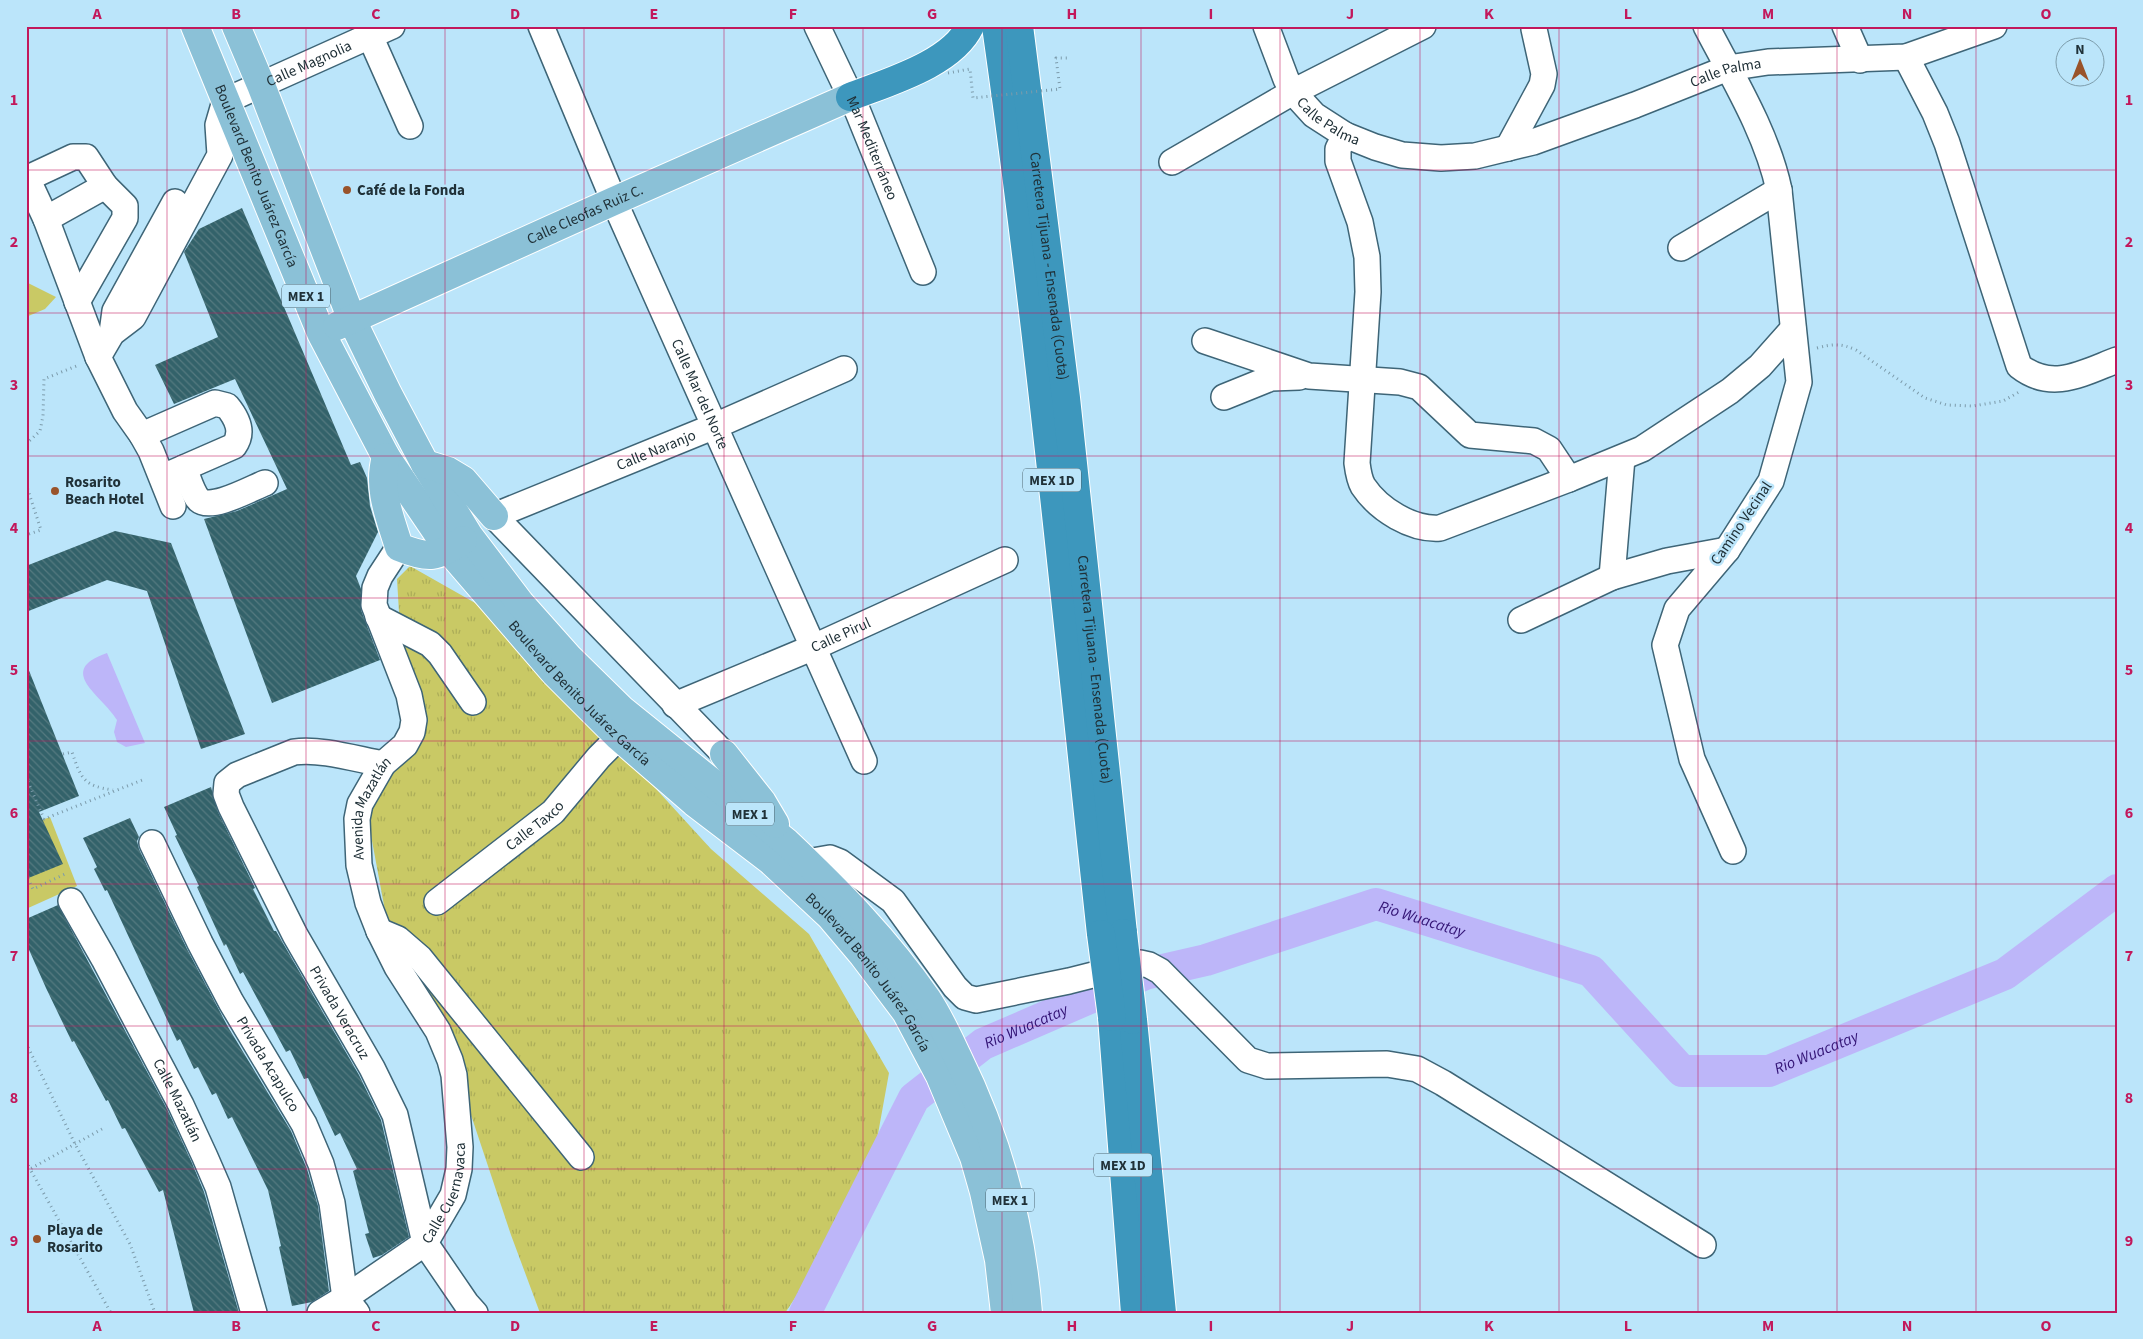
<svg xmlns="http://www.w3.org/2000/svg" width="2143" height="1339" font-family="'Source Sans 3',sans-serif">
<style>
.grass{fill:#c9c965}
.park{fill:url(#park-tufts)}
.water{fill:#bdb6f9}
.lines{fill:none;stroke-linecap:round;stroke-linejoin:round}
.river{stroke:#bdb6f9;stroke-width:32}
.building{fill:url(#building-back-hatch)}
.minor-casing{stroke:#3e6577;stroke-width:28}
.major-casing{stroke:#fff;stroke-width:30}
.highway-casing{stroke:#fff;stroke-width:30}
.path{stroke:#7c9bab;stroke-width:3;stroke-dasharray:1 4;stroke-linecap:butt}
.minor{stroke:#fff;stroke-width:25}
.major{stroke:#8bc1d7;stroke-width:28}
.highway{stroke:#3d97bd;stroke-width:28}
.highway-bridge-casing{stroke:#fff;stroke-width:30;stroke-linecap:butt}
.path-bridge{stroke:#7c9bab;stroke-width:3;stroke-dasharray:1 4;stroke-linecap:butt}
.highway-bridge{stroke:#3d97bd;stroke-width:28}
.grid{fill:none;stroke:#c2185b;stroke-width:1;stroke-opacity:0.55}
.poi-dot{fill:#99532a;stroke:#bbe5fa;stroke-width:2}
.labels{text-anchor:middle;stroke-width:5;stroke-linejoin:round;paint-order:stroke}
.shield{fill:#bbe5fa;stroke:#4e6772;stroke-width:1}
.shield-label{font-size:14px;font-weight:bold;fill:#203138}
.street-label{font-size:15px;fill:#203138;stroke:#bbe5fa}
.poi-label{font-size:15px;font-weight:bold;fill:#203138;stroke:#bbe5fa;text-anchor:start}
.water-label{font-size:16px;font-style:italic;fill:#331475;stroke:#bbe5fa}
.neatline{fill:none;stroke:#c2185b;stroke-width:2}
.grid-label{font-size:16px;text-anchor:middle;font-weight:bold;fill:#c2185b}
</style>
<defs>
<pattern id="park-tufts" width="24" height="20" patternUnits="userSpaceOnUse" patternTransform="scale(1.25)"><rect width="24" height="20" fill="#c9c965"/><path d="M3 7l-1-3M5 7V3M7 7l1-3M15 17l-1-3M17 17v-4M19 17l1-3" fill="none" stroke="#acad58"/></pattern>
<pattern id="building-back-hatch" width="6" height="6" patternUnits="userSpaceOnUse" patternTransform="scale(1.25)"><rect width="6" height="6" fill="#33626a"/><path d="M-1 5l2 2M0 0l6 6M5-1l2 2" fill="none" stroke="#557a80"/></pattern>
</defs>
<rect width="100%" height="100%" fill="#bbe5fa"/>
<g class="grass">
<path d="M26 282 56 297 45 309 26 317Z"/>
<path d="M50 817 77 886 26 909V826Z"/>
</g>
<path class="park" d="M410 566 477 604 540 662 711 849 809 934 889 1073 868 1189 785 1313H540L511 1235 443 1031 386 916 367 814 407 746 397 579Z"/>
<path class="water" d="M107 653 145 743 126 747 117 742 114 732 117 720C102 695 55 671 107 653Z"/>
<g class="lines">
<path class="river" id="s1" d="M805 1313 914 1098 983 1044 1145 974 1206 960 1376 904 1591 971 1682 1071H1769L2005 974 2117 890"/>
</g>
<g class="building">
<path d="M242 208 351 465 360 462 367 478 370 506 378 532 356 576 361 589V610L380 660 272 703 204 519 237 511 287 489 235 379 174 404 155 365 218 337 184 252 199 229Z"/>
<path d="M115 531 171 543 245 734 201 749 147 591 107 580 26 612V566Z"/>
<path d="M26 663 79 796 39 812 63 864 26 879Z"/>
<path d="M211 787 218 812 255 888 253 889 274 931H276L359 1075 381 1120 409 1237 382 1255 373 1258 365 1234 369 1233 353 1171 357 1169 340 1133 335 1136 308 1078 304 1079 290 1050 286 1052 243 972 240 974 226 944 224 946 197 887 199 886 175 836 177 835 164 807Z"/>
<path d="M130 818 139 837 137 841 139 849 187 949 228 1027 291 1131 307 1169 318 1206 329 1291 312 1302 292 1306 279 1247 281 1246 268 1190 232 1117 228 1119 216 1093 212 1095 198 1067 194 1069 180 1039 177 1041 107 890 105 891 94 869 97 867 83 838Z"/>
<path d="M58 905 168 1111 192 1163 204 1192 239 1313H194L163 1190 159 1192 125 1128 122 1129 108 1100 106 1101 74 1041 72 1042 46 988 26 943V919Z"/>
</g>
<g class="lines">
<g class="minor-casing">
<g id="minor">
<path id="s2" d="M541 26 614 201 864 761"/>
<path id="s3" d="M817 26 858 112 923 272"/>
<path id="s4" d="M1266 26 1286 79 1293 92 1314 115 1345 135 1375 147 1402 155 1441 158 1475 156 1533 142 1635 105 1728 68 1768 62 1906 57 1994 26"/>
<path d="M1706 26C1733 78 1767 133 1779 190L1799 382 1771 481 1727 550 1677 609 1665 645 1692 759 1733 851"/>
<path d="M1845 26 1860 60"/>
<path d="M370 36 410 126"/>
<path d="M1906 57 1935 113 1947 143 2019 366C2052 392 2083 373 2117 360"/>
<path d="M1345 135 1338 149V161L1360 222 1367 257 1368 292 1357 463C1358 471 1359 479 1363 486 1379 510 1412 530 1440 528L1569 479"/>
<path d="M1508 148 1542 85 1544 74 1534 29"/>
<path d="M1172 162 1293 92 1423 26"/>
<path d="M26 176 46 219 98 357 125 411 142 435 151 451 173 506"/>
<path d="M28 178 73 157H86L105 186 125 206V218L77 302"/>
<path d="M46 219 105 186"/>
<path d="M1681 248 1779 190"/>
<path d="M112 333 115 311 175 202"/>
<path d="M1205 341 1309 376 1400 382 1419 387 1470 435 1534 441 1549 449 1569 479 1642 449 1730 391 1760 366 1793 329"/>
<path id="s5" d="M98 357 112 333 133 317 220 155 218 125 225 101 392 26"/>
<path d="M1224 397 1271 378 1299 377"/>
<path d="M142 435 215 403 227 406C237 418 244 432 234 446L163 477"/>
<path d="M184 468C188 477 192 493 199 500 211 511 252 488 265 483"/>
<path d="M1612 577 1622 458"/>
<path d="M378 617 430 644 440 654 473 702"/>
<path d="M1521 620 1612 577 1667 561 1727 550"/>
<path id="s6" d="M675 705 814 647 1005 560"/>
<path id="s7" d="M724 754 494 516 715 426 844 369"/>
<path id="s8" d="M383 764C356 759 320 748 294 752L237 775 227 783 226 794 231 807 295 935 372 1068 395 1115 425 1243 466 1303 475 1313"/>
<path id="s9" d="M152 843 200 943 231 1002 304 1124 321 1164 332 1203 345 1298 357 1313"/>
<path d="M807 862 830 858 840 862 893 901 955 987 965 997 976 1000 1069 981 1140 963 1149 965 1160 971 1248 1060 1267 1066 1387 1064 1417 1069 1443 1083 1703 1245"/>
<path id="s10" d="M71 901 104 959 181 1105 205 1157 218 1187 254 1313"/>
<path id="s11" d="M437 902 553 812 599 757 619 737"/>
<path d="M379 931 398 939 420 958 581 1157"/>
<path id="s12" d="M320 1313 345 1298 425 1243 453 1195 459 1169 460 1147 454 1075 450 1060 438 1031 397 967 379 931 368 903 359 865 357 819 360 804 383 764 405 745 412 732 414 720 409 695 374 605 375 588 380 576 399 547"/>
</g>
</g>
<g class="major-casing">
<g id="major">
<path id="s13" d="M195 26 321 333 386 457 449 550 555 673 619 737 694 802 770 860 830 916 863 955 906 1012 940 1076 974 1157 984 1192 999 1260 1005 1313"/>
<path d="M236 26 261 85 352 320 388 394 425 464 469 536 520 603 569 658 622 710 786 842C838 891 887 941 927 999 939 1017 948 1037 957 1056 997 1137 1021 1223 1028 1313"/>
<path id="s14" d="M337 326 614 201 850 97"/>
<path d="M386 457C377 489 390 517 399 547 428 559 438 558 463 540"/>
<path d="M425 464 448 471 463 480 494 516"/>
<path d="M724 754 762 802 775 824"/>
</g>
</g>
<g class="highway-casing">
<g id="highway">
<path d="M996 26C1039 328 1068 631 1101 934"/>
<path id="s15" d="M1019 26 1066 398 1123 933"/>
<path d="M850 97C888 82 952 64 970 26"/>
<path d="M1112 1017 1135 1313"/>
<path d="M1133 1020 1162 1313"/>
</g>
</g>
<g class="path">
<path d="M1817 348C1832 344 1841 343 1856 350L1925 398 1947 405 1973 406 2003 401 2019 392"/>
<path d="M26 444 40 431 43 416 44 379 79 365"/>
<path d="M26 484 41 530 26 535"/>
<path d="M63 754 72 752C81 779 84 786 113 790"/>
<path d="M26 777 44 819 145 779"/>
<path d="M26 874 33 889 65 874"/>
<path d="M26 1043 75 1144 130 1244 155 1313"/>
<path d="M102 1129 30 1169 111 1313"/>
<path d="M26 1161 30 1169"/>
</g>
<use href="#minor" class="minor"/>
<use href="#major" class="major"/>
<use href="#highway" class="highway"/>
<g class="highway-bridge-casing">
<g id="highway-bridge">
<path d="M1123 933 1133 1020"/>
<path d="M1101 934 1112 1017"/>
</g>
</g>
<path class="path-bridge" d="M948 73 970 69 973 98 1060 89 1056 58H1070"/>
<use href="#highway-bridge" class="highway-bridge"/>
</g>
<path class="grid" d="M167 26V1313M306 26V1313M445 26V1313M584 26V1313M724 26V1313M863 26V1313M1002 26V1313M1141 26V1313M1280 26V1313M1420 26V1313M1559 26V1313M1698 26V1313M1837 26V1313M1976 26V1313M26 170H2117M26 313H2117M26 456H2117M26 598H2117M26 741H2117M26 884H2117M26 1026H2117M26 1169H2117"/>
<g class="poi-dot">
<circle cx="347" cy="190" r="5"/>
<circle cx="55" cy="491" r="5"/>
<circle cx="37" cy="1239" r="5"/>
</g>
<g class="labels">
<g class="shield">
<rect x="282" y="284.5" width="48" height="23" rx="4"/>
<rect x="1023" y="468.5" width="58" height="23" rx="4"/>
<rect x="726" y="802.5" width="48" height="23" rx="4"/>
<rect x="1094" y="1153.5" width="58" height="23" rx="4"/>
<rect x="986" y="1188.5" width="48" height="23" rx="4"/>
</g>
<g class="shield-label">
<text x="306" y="301">MEX 1</text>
<text x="1052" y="485">MEX 1D</text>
<text x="750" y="819">MEX 1</text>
<text x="1123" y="1170">MEX 1D</text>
<text x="1010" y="1205">MEX 1</text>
</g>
<g class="street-label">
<text dy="5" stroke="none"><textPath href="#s5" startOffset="385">Calle Magnolia</textPath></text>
<text dy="5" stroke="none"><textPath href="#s4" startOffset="538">Calle Palma</textPath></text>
<text dy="5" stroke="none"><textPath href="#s4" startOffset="118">Calle Palma</textPath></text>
<text dy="5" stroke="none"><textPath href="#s3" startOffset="134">Mar Mediterráneo</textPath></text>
<text dy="5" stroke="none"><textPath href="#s13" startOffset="162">Boulevard Benito Juárez García</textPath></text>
<text dy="5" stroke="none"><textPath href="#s14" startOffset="272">Calle Cleofas Ruiz C.</textPath></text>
<text dy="5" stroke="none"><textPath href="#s15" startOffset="242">Carretera Tijuana - Ensenada (Cuota)</textPath></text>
<text dy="5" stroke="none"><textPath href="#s2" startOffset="401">Calle Mar del Norte</textPath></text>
<text dy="5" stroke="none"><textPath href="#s7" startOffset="506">Calle Naranjo</textPath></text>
<text transform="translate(1741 523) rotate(-56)" y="5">Camino Vecinal</text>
<text dy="5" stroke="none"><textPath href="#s6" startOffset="180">Calle Pirul</textPath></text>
<text dy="5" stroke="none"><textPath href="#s15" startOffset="648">Carretera Tijuana - Ensenada (Cuota)</textPath></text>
<text dy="5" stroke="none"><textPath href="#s13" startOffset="778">Boulevard Benito Juárez García</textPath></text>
<text dy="5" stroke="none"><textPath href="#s12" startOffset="595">Avenida Mazatlán</textPath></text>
<text dy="5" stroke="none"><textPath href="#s11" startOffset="124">Calle Taxco</textPath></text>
<text dy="5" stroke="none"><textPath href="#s13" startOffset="1182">Boulevard Benito Juárez García</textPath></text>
<text dy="5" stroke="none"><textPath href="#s8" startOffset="422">Privada Veracruz</textPath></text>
<text dy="5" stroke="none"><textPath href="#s9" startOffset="250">Privada Acapulco</textPath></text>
<text dy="5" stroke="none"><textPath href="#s10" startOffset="226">Calle Mazatlán</textPath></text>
<text dy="5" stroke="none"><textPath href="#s12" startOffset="181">Calle Cuernavaca</textPath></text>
</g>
<g class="poi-label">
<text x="357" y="195">Café de la Fonda</text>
<text x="65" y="487">Rosarito<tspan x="65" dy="17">Beach Hotel</tspan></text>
<text x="47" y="1235">Playa de<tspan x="47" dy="17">Rosarito</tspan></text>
</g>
<g class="water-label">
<text dy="6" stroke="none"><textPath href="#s1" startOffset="795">Rio Wuacatay</textPath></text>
<text dy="6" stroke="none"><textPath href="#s1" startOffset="375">Rio Wuacatay</textPath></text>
<text dy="6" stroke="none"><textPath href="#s1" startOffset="1245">Rio Wuacatay</textPath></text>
</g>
</g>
<rect width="2143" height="1339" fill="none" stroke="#bbe5fa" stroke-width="55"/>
<g transform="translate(2080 62)"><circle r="24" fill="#bbe5fa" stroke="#7d9dac"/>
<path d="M0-4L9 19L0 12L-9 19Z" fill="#99532a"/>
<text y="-8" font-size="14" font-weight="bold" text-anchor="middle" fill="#203138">N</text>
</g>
<rect x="28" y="28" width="2088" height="1284" class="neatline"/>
<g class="grid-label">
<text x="97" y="19">A</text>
<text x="236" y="19">B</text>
<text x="376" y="19">C</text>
<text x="515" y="19">D</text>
<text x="654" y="19">E</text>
<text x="793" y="19">F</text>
<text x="932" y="19">G</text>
<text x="1072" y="19">H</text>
<text x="1211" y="19">I</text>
<text x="1350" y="19">J</text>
<text x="1489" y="19">K</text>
<text x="1628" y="19">L</text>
<text x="1768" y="19">M</text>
<text x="1907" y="19">N</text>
<text x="2046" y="19">O</text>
<text x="14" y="105">1</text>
<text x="2129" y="105">1</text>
<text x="14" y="247">2</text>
<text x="2129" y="247">2</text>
<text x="14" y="390">3</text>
<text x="2129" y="390">3</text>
<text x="14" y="533">4</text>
<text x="2129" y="533">4</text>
<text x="14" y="675">5</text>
<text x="2129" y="675">5</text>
<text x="14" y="818">6</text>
<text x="2129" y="818">6</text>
<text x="14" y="961">7</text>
<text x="2129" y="961">7</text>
<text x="14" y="1103">8</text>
<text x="2129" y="1103">8</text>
<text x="14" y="1246">9</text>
<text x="2129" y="1246">9</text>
<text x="97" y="1331">A</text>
<text x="236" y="1331">B</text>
<text x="376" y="1331">C</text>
<text x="515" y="1331">D</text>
<text x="654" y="1331">E</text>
<text x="793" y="1331">F</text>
<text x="932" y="1331">G</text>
<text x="1072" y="1331">H</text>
<text x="1211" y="1331">I</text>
<text x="1350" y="1331">J</text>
<text x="1489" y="1331">K</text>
<text x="1628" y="1331">L</text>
<text x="1768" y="1331">M</text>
<text x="1907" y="1331">N</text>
<text x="2046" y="1331">O</text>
</g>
</svg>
